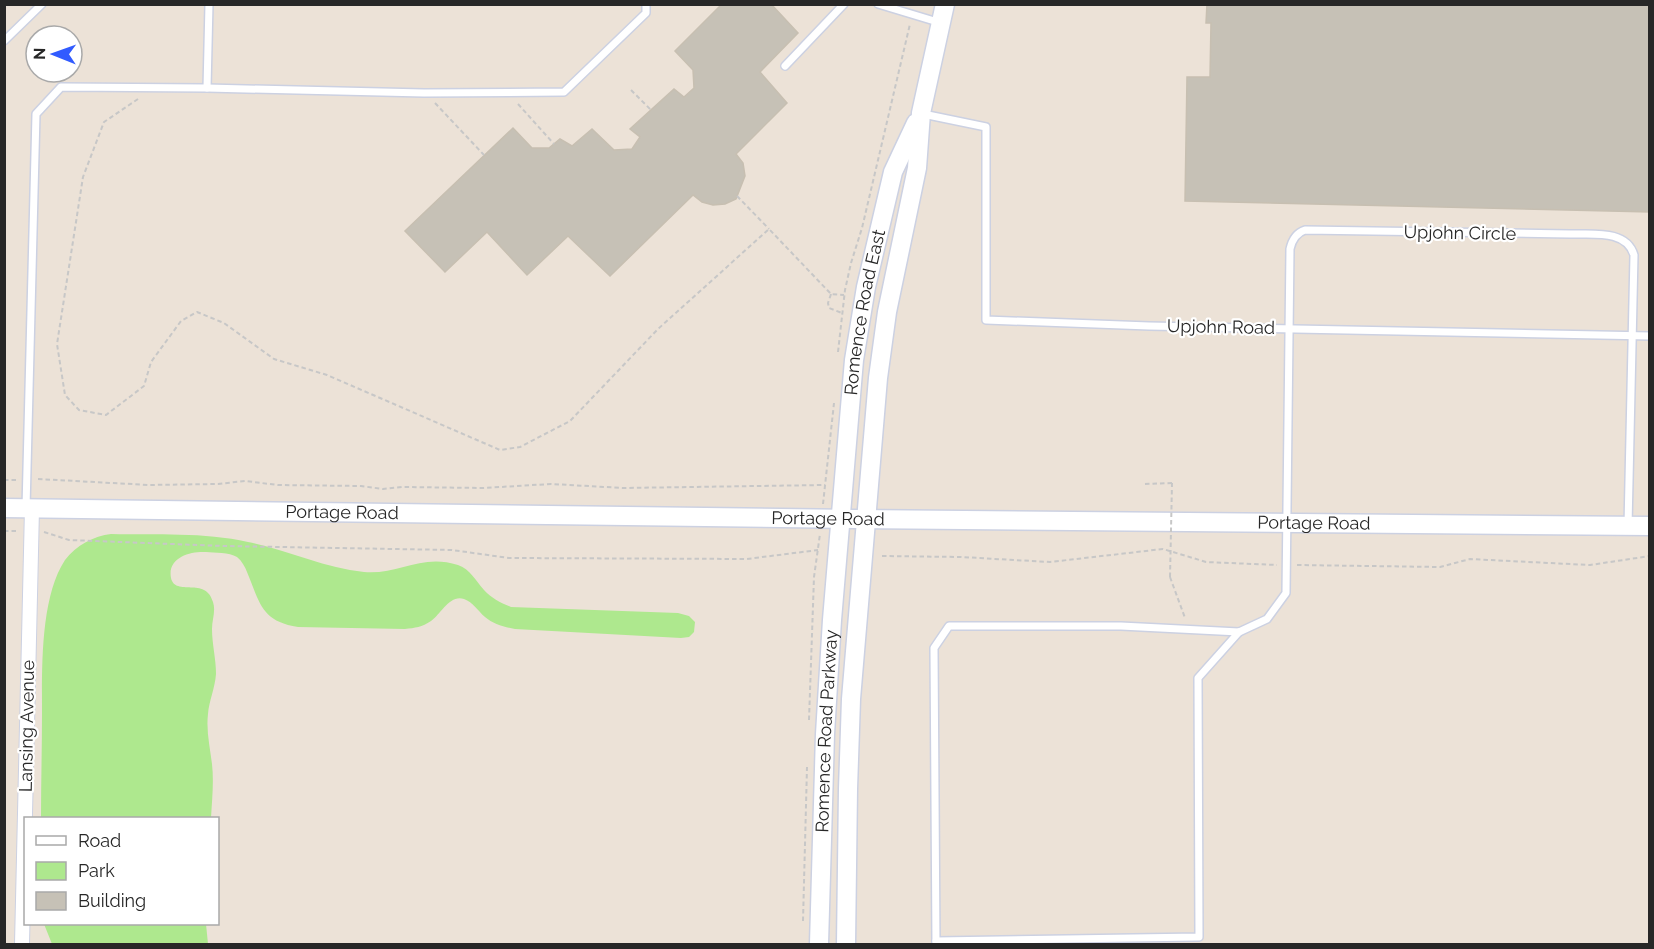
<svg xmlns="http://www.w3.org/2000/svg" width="1654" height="949" font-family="Raleway,sans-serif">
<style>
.green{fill:#aee88e}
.building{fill:#c6c1b6;stroke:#c7bfb1;stroke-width:1.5}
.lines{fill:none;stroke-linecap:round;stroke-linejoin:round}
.lane-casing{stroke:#ccd1e2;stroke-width:10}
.street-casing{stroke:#ccd1e2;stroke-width:16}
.secondary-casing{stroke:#ccd1e2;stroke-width:21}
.path{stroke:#c7c7c7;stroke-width:2;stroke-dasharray:4.5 3;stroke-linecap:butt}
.lane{stroke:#fff;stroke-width:7}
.street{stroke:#fff;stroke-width:14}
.secondary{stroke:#fff;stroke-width:18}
.path-bridge{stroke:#c7c7c7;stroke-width:2;stroke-dasharray:4.5 3;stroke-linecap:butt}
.labels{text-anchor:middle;stroke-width:4.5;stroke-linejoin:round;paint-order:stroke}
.street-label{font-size:18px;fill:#272727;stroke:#fff}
</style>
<rect width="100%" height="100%" fill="#ece2d7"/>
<g class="green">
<path d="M111 534C156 535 204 532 248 542 287 550 324 568 364 572 398 575 422 553 458 565 471 570 475 580 484 590 491 598 501 603 511 607L678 613 689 616 695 622 694 632 689 637 681 638 515 629C504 627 493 624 485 617 478 611 473 602 464 599 450 594 441 614 431 621 422 627 415 628 405 629L298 627C261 621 260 603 247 572 245 567 242 561 237 557 229 552 215 553 206 552 191 551 167 557 171 578 175 597 206 576 213 602 216 611 212 620 212 629 212 644 216 659 216 674 215 688 209 701 208 714 206 731 210 747 212 764 214 782 212 800 211 818H41C41 783 42 748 42 713 42 669 40 598 65 560 76 545 94 536 111 534Z"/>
<path d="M44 924H206L208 944H52Z"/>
</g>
<g class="building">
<path d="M722 4H771L798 33 760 72 787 103 736 154 743 163 745 176 736 199 725 204 713 205 702 202 693 195 610 276 568 236 527 275 487 232 445 272 405 231 513 128 532 148H549L560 139 572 146 592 129 614 150 632 149 640 137 630 129 674 89 684 97 694 88 693 70 675 51Z"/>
<path d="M1207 4H1650V212L1185 201 1187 77H1210L1211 23H1206Z"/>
</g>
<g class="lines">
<g class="lane-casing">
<g id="lane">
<path d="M878 4 941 23"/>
<path d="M4 41 42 4"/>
<path d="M785 66 844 4"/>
<path d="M207 88 424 93 564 92 646 13V4"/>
<path d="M923 114 986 127V320L1149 326 1650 336"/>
<path d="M26 508 36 114 61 87 207 88 209 4"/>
<path d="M936 941 1199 937 1198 678 1239 632"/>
<path d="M936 944 934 648 949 626H1121L1239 632 1267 619 1286 593 1290 249C1292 240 1296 233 1305 230L1570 234C1592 235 1626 229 1634 255L1628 526"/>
</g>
</g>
<g class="street-casing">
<path id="street" d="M22 944 32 508"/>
</g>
<g class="secondary-casing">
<g id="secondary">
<path id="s1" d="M4 508 855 519 1650 526"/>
<path id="s2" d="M819 944 825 734 832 620 854 360 866 287 893 172 916 123"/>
<path d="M846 944 848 789 851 699 878 378 887 312 917 168 921 113 945 4"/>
</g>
</g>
<g class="path">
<path d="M631 90 651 110"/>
<path d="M138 99 104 122 83 177 57 344 65 395 79 410 106 415 144 386 151 362 181 321 197 312 224 323 274 359 327 375 500 450 520 447 570 421 658 329 769 229 831 294 844 295"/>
<path d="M435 103 484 155"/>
<path d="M518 104 554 144"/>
<path d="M737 196 769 229"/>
<path d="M831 294 828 303 829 308 842 313"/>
<path d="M838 352 845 290 851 263 862 228 910 24"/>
<path d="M38 479 149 485 218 484 245 481 278 485 361 486 383 489 402 487 483 488 551 484 623 488 825 485"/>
<path d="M4 480H17"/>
<path d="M1145 484 1172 483"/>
<path d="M823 504 834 403"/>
<path d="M4 531H17"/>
<path d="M44 532 69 540 223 546 452 550 509 558 747 559 818 550"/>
<path d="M882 556 961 557 1050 562 1163 549 1206 562 1277 565"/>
<path d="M1297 565 1440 567 1470 559 1590 565 1650 556"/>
<path d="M1170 577 1185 618"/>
<path d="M809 720 814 577 820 534"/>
<path d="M803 921 807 767"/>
</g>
<use href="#lane" class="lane"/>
<use href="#street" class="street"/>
<use href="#secondary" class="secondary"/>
<path class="path-bridge" d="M1170 577 1172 483"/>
</g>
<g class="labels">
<g class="street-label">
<text transform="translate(1460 233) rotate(1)" y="6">Upjohn Circle</text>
<text dy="6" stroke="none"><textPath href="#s2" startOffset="634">Romence Road East</textPath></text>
<text transform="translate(1221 327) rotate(1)" y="6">Upjohn Road</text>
<text dy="6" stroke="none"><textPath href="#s1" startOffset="338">Portage Road</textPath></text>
<text dy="6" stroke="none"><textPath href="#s1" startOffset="824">Portage Road</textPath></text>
<text dy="6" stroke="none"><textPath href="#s1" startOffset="1310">Portage Road</textPath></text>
<text transform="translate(27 726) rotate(-89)" y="6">Lansing Avenue</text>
<text dy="6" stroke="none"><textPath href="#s2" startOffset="213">Romence Road Parkway</textPath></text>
</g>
</g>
<rect width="1654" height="949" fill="none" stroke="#272727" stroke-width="12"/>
<rect x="24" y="817" width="195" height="108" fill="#ffffff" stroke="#a9a9a9" stroke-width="1.5"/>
<rect x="36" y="836" width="30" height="9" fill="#ffffff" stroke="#a9a9a9" stroke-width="1.5"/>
<text x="78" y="847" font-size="18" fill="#272727">Road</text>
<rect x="36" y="862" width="30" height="18" fill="#aee88e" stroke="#a9a9a9" stroke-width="1.5"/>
<text x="78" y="877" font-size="18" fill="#272727">Park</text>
<rect x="36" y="892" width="30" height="18" fill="#c6c1b6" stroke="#a9a9a9" stroke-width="1.5"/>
<text x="78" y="907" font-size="18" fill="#272727">Building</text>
<g transform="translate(54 54) rotate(271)"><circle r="28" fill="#ffffff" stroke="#a9a9a9" stroke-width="1.5"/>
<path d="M0-4.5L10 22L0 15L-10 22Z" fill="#315bff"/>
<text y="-9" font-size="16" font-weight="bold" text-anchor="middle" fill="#272727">N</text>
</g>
</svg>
